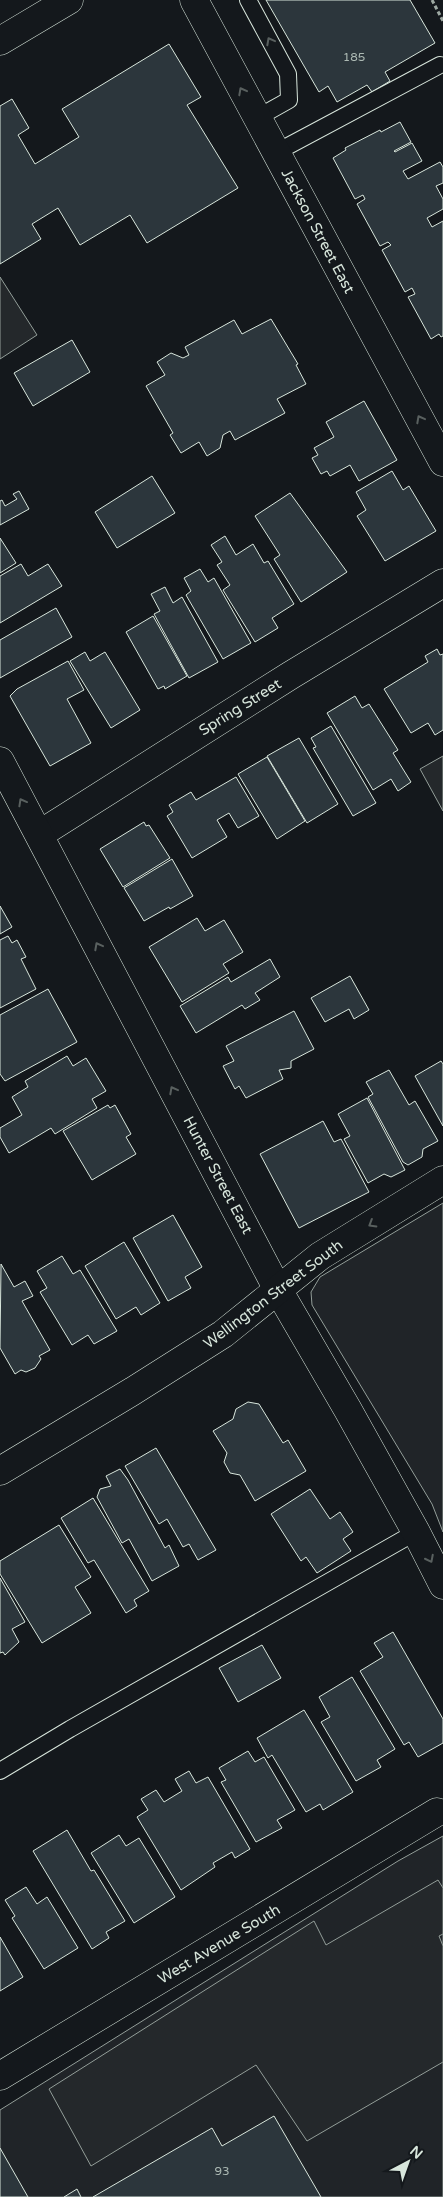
<svg xmlns="http://www.w3.org/2000/svg" width="443" height="2197" font-family="'Varela Round',sans-serif">
<style>
.green{fill:#202428;stroke:#939e99}
.parking{fill:#24282b;stroke:#939e99}
.building{fill:#2c363c;stroke:#d8e6dc}
.lines{fill:none;stroke-linecap:round;stroke-linejoin:round}
.service-casing{stroke:#d8e6dc;stroke-width:18}
.minor-casing{stroke:#d8e6dc;stroke-width:29}
.tertiary-casing{stroke:#d8e6dc;stroke-width:29}
.path{stroke:#9da8a2;stroke-width:3;stroke-dasharray:4 2.5;stroke-linecap:butt}
.service{stroke:#14181c;stroke-width:16}
.minor{stroke:#14181c;stroke-width:28}
.tertiary{stroke:#14181c;stroke-width:28}
.oneway{stroke:#59605f}
.labels{text-anchor:middle;stroke-width:4;stroke-linejoin:round;paint-order:stroke}
.number-label{font-size:12px;fill:#adbab4}
.street-label{font-size:15px;fill:#d8e6dc;stroke:#14181c}
</style>
<rect width="100%" height="100%" fill="#14181c"/>
<g class="green">
<path d="M443 1203V1532L432 1504 312 1305 311 1292 320 1277Z"/>
<path d="M443 1836V2197H0V2110L398 1861Z"/>
</g>
<g class="parking">
<path d="M0 277 37 335 0 359Z"/>
<path d="M443 756V811L420 769Z"/>
<path d="M438 1880 443 1888V1934L439 1936 443 1946V2062L307 2141 256 2065 91 2166 49 2089 314 1921 326 1945Z"/>
</g>
<g class="building">
<path d="M266 0H410L435 43 385 72 390 81 372 92 367 85 337 102 328 86 319 92Z"/>
<path d="M169 44 201 97 187 105 238 188 147 243 130 215 80 245 58 208 32 224 41 239 0 264V106L12 99 29 128 18 135 35 164 79 137 62 109Z"/>
<path d="M400 122 411 142 394 151 395 152 412 143 422 161 403 171 408 179 440 162 443 167V183L436 186 443 199V209L427 218 432 227 443 221V336L441 337 439 334 431 339 408 297 415 294 412 288 405 292 382 250 391 245 388 242 380 246 357 204 365 199 363 195 355 199 333 158 346 150 345 148 380 130 381 132Z"/>
<path d="M271 319 298 364 296 365 306 384 277 399 285 413 235 440 230 431 223 435 220 448 207 456 199 442 181 453 170 435 173 433 146 386 165 375 157 362 171 353 183 358 189 355 185 347 234 320 242 334Z"/>
<path d="M72 340 90 372 33 406 14 373Z"/>
<path d="M364 401 397 460 359 481 350 465 330 476 327 471 321 474 312 458 318 455 314 448 334 437 326 422Z"/>
<path d="M392 471 403 490 409 486 436 531 385 561 357 516 366 510 356 492Z"/>
<path d="M152 476 175 513 117 548 95 512Z"/>
<path d="M19 491 29 509 0 525V501L2 500 5 506 17 499 13 494Z"/>
<path d="M290 493 347 572 301 602 274 559 280 555 255 516Z"/>
<path d="M225 536 236 555 253 544 264 563 268 561 294 604 272 618 278 628 255 642 223 590 230 585 217 565 222 562 211 545Z"/>
<path d="M0 538 16 563 0 573Z"/>
<path d="M21 564 28 576 48 564 62 586 0 623V576Z"/>
<path d="M200 569 208 582 214 578 251 643 223 659 186 595 191 591 184 578Z"/>
<path d="M165 587 173 603 182 597 218 662 189 678 154 614 160 611 151 594Z"/>
<path d="M56 608 72 637 0 678V640Z"/>
<path d="M153 616 187 676 165 689 164 686 158 689 126 632Z"/>
<path d="M437 649 440 655 443 654V730L435 735 428 723 411 733 384 689 428 662 425 656Z"/>
<path d="M85 652 90 661 105 652 140 710 111 728 70 661Z"/>
<path d="M68 661 84 690 67 699 91 743 50 766 10 696 17 689Z"/>
<path d="M355 696 362 708 369 704 398 750 393 753 411 782 398 791 391 779 373 790 327 713Z"/>
<path d="M331 726 376 803 353 816 313 748 316 747 311 738Z"/>
<path d="M299 738 338 804 307 823 267 756Z"/>
<path d="M267 757 305 821 277 839 238 774Z"/>
<path d="M236 777 259 816 238 828 229 813 217 820 227 837 192 858 167 816 173 812 169 805 191 792 196 800Z"/>
<path d="M144 822 146 826 149 825 170 858 123 887 100 849Z"/>
<path d="M172 859 193 896 170 909 169 907 144 921 124 888Z"/>
<path d="M0 906 12 927 0 934Z"/>
<path d="M197 918 205 931 224 920 243 952 223 964 229 973 182 1002 149 947Z"/>
<path d="M8 936 12 943 17 940 26 957 21 959 36 989 0 1008V940Z"/>
<path d="M270 959 280 977 255 993 260 1000 245 1009 242 1005 196 1033 180 1006 228 977 231 982Z"/>
<path d="M350 976 369 1010 354 1019 349 1009 325 1022 311 998Z"/>
<path d="M48 989 77 1042 5 1081 0 1074V1015Z"/>
<path d="M294 1011 314 1049 291 1061V1068L279 1070 283 1079 246 1098 239 1086 235 1089 223 1066 234 1061 226 1046Z"/>
<path d="M67 1056 73 1066 86 1058 106 1091 92 1099 97 1108 55 1134 51 1128 9 1153 0 1137V1128L22 1115 12 1097 28 1087 25 1081Z"/>
<path d="M441 1061 443 1064V1126L415 1076Z"/>
<path d="M389 1070 409 1105 415 1101 438 1141 423 1149 422 1157 408 1165 403 1162 368 1097 373 1094 366 1082Z"/>
<path d="M367 1098 405 1170 391 1177 384 1174 368 1183 344 1139 350 1136 338 1114Z"/>
<path d="M108 1105 110 1108 115 1105 131 1134 126 1137 136 1154 92 1180 63 1131Z"/>
<path d="M323 1121 334 1142 341 1139 369 1192 299 1228 260 1154Z"/>
<path d="M173 1215 202 1267 185 1277 191 1288 168 1301 133 1238Z"/>
<path d="M124 1242 160 1303 141 1315 136 1307 116 1319 85 1266Z"/>
<path d="M62 1256 73 1274 80 1270 117 1331 94 1344 88 1335 72 1345 40 1292 47 1288 37 1271Z"/>
<path d="M1 1264 14 1287 25 1281 33 1296 22 1301 50 1350 39 1356 41 1359 35 1368 26 1372 21 1370 15 1374 0 1348Z"/>
<path d="M248 1402 259 1404 283 1443 288 1440 306 1471 255 1501 240 1475 230 1473 224 1462 227 1453 213 1431 233 1419 236 1409Z"/>
<path d="M156 1448 216 1550 198 1560 189 1544 183 1547 167 1519 159 1524 125 1466Z"/>
<path d="M120 1469 128 1480 165 1548 169 1545 179 1566 152 1581 129 1539 122 1543 97 1497 100 1489 111 1486 106 1476Z"/>
<path d="M310 1489 330 1519 340 1512 353 1532 343 1539 351 1551 317 1573 306 1557 301 1561 271 1514Z"/>
<path d="M93 1498 149 1591 134 1600 137 1606 126 1613 94 1560 88 1563 61 1518Z"/>
<path d="M59 1525 91 1577 75 1587 91 1613 42 1643 0 1574V1561Z"/>
<path d="M0 1578 25 1622 12 1629 19 1642 5 1655 3 1652 0 1653Z"/>
<path d="M393 1632 443 1719V1743L418 1757 409 1742 404 1745 360 1671 383 1657 374 1643Z"/>
<path d="M262 1645 281 1678 238 1702 219 1668Z"/>
<path d="M352 1677 395 1749 377 1760 381 1767 356 1781 321 1722 330 1717 319 1697Z"/>
<path d="M304 1710 353 1792 323 1810 320 1804 306 1812 272 1755 268 1758 257 1738Z"/>
<path d="M248 1751 255 1762 264 1757 295 1810 277 1820 282 1828 256 1842 221 1782 226 1780 219 1768Z"/>
<path d="M189 1771 196 1783 208 1777 250 1849 235 1858 232 1852 213 1863 215 1867 181 1890 137 1817 148 1810 141 1799 156 1790 164 1802 182 1791 175 1779Z"/>
<path d="M67 1830 91 1871 94 1870 125 1921 106 1932 109 1938 92 1949 33 1851Z"/>
<path d="M119 1835 126 1846 139 1838 175 1897 134 1923 91 1853Z"/>
<path d="M26 1887 37 1904 47 1897 78 1948 44 1969 12 1918 15 1916 5 1900Z"/>
<path d="M0 1937 23 1977 0 1991Z"/>
<path d="M274 2116 321 2197H93L212 2128 222 2146Z"/>
<path d="M0 2148 28 2197H0Z"/>
<path d="M77 2189 81 2197H64Z"/>
</g>
<g class="lines">
<g class="service-casing">
<g id="service">
<path d="M248 0 288 74 289 100 257 118"/>
<path d="M275 153 440 65"/>
<path d="M0 1771 70 1729 416 1532"/>
</g>
</g>
<g class="minor-casing">
<g id="minor">
<path d="M0 41 69 0"/>
<path d="M40 834 291 675 443 583"/>
<path d="M0 2076 437 1812"/>
</g>
</g>
<g class="tertiary-casing">
<g id="tertiary">
<path d="M194 0 443 462"/>
<path d="M0 761 277 1288 348 1410 416 1532 443 1585"/>
<path d="M0 1471 133 1391 223 1334 320 1256 443 1180"/>
</g>
</g>
<path class="path" d="M432 0 443 21"/>
<use href="#service" class="service"/>
<use href="#minor" class="minor"/>
<use href="#tertiary" class="tertiary"/>
</g>
<defs><path id="oneway-chevron" d="M-2-3.5L2.5 0L-2 3.5" fill="none" stroke-width="1.6" stroke-linecap="round" stroke-linejoin="round" transform="scale(1.25)"/></defs>
<g class="oneway">
<use href="#oneway-chevron" transform="translate(270 41) rotate(-118)"/>
<use href="#oneway-chevron" transform="translate(242 91) rotate(-118)"/>
<use href="#oneway-chevron" transform="translate(420 419) rotate(-118)"/>
<use href="#oneway-chevron" transform="translate(22 802) rotate(-119)"/>
<use href="#oneway-chevron" transform="translate(98 946) rotate(-118)"/>
<use href="#oneway-chevron" transform="translate(173 1090) rotate(-118)"/>
<use href="#oneway-chevron" transform="translate(372 1224) rotate(149)"/>
<use href="#oneway-chevron" transform="translate(430 1559) rotate(63)"/>
</g>
<g class="labels">
<g class="number-label">
<text x="354" y="61">185</text>
<text x="222" y="2175">93</text>
</g>
<g class="street-label">
<text transform="translate(318 231) rotate(62)" y="5">Jackson Street East</text>
<text transform="translate(240 707) rotate(-32)" y="5">Spring Street</text>
<text transform="translate(218 1175) rotate(62)" y="5">Hunter Street East</text>
<text transform="translate(273 1294) rotate(-37)" y="5">Wellington Street South</text>
<text transform="translate(219 1944) rotate(-31)" y="5">West Avenue South</text>
</g>
</g>
<g transform="translate(408 2162) rotate(41)" stroke="#14181c" stroke-width="4" paint-order="stroke">
<path d="M0-4L9 19L0 12L-9 19Z" fill="#d8e6dc"/>
<text y="-8" font-size="14" font-weight="bold" text-anchor="middle" fill="#d8e6dc">N</text>
</g>
</svg>
